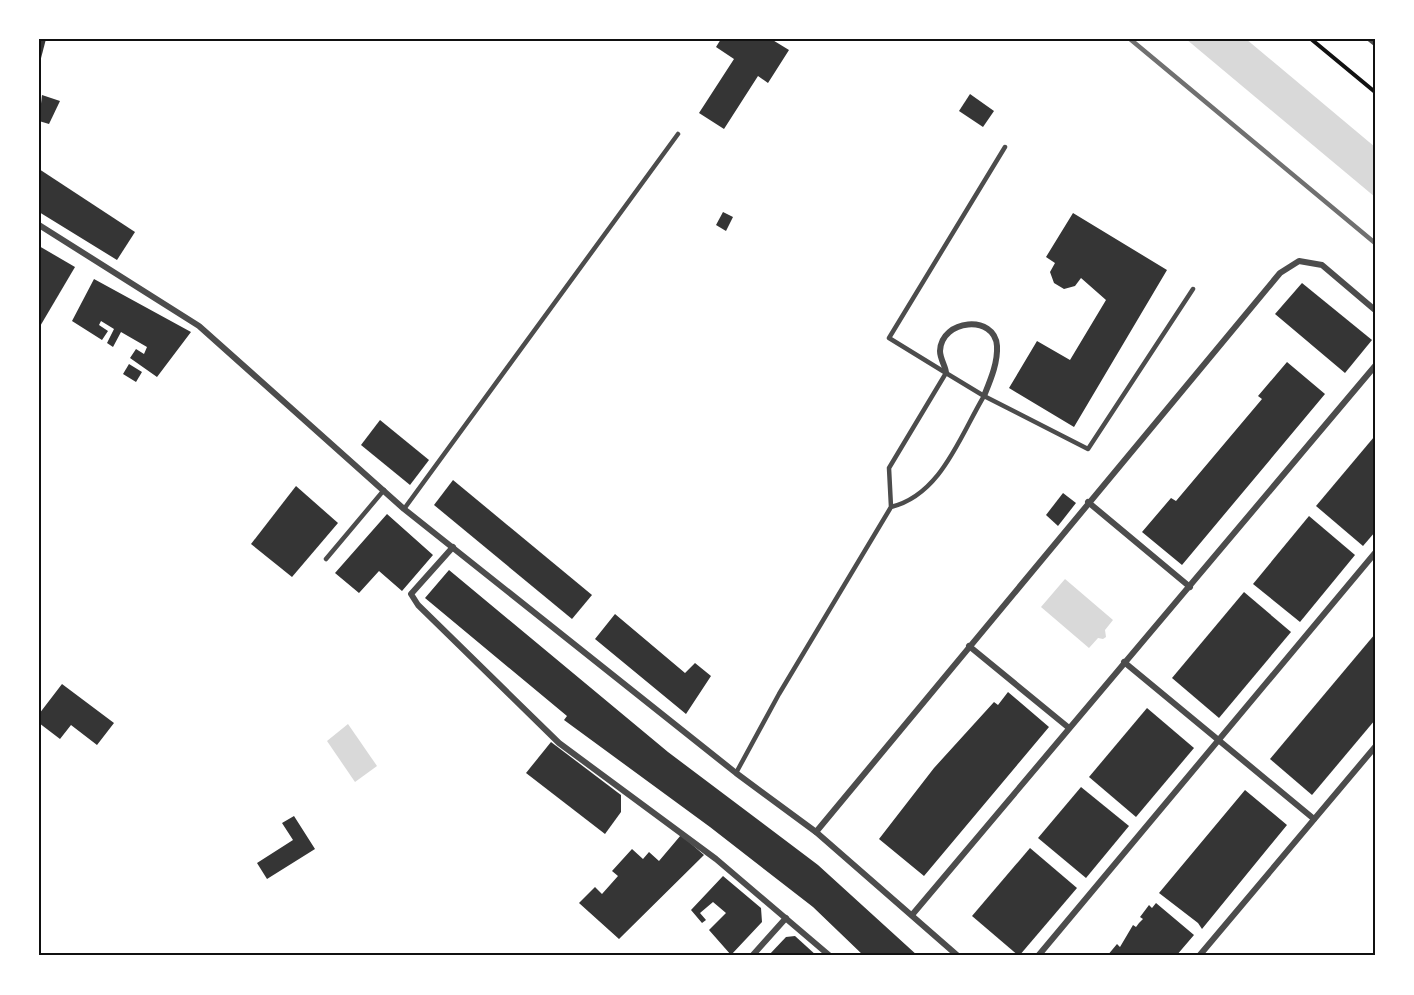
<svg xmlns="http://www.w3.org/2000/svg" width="1414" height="995" font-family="'Source Sans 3',sans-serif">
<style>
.water{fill:#d9d9d9}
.building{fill:#353535}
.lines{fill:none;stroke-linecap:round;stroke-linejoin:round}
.path{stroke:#111;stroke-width:4}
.service{stroke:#4c4c4c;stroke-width:4.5}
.minor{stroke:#4c4c4c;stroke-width:6}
.rail{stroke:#707070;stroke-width:4.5}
.neatline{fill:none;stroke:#111;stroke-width:2}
</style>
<rect width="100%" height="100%" fill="#fff"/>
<g class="water">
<path d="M1186 39H1246L1375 147V197Z"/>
<path d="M1065 579 1113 620 1105 630 1106 637 1103 639 1098 638 1089 648 1041 607Z"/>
<path d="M348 724 377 766 355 782 327 741Z"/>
</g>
<g class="building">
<path d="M39 39H46L40 62H39Z"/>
<path d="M721 39H771L789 50 768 83 758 76 724 129 699 113 734 59 716 47Z"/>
<path d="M970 94 994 111 983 127 959 111Z"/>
<path d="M42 95 60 101 49 124 39 121Z"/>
<path d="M39 169 135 232 117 260 39 212Z"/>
<path d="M723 212 733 217 726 231 716 225Z"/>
<path d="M1073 213 1167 270 1074 427 1009 388 1037 341 1070 360 1106 300 1081 278 1075 286 1064 289 1054 283 1050 272 1055 263 1046 257Z"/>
<path d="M39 246 75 267 39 328Z"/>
<path d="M94 279 191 332 157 377 130 358 136 349 144 354 147 347 121 332 113 347 107 343 114 329 101 321 99 325 108 331 102 340 72 321Z"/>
<path d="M1302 283 1372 340 1345 373 1275 314Z"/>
<path d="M1287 362 1325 394 1182 565 1142 532 1171 498 1176 501 1262 399 1258 396Z"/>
<path d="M129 364 142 372 136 382 123 374Z"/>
<path d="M380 420 429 460 410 485 361 445Z"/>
<path d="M1374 437 1375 532 1363 546 1316 506Z"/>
<path d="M453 480 592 595 572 619 434 505Z"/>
<path d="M296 486 338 523 292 577 251 544Z"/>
<path d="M1063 493 1076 503 1058 526 1046 515Z"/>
<path d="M387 514 433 555 402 591 379 571 359 593 335 573Z"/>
<path d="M1309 516 1355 555 1300 622 1253 584Z"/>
<path d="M449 570 668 752 818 865 918 956H864L813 907 710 827 564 720 567 716 425 598Z"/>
<path d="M1244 592 1291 632 1219 718 1172 678Z"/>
<path d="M615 614 685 673 695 663 711 676 686 714 595 639Z"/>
<path d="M1375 634V720L1312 795 1270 759Z"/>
<path d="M62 684 114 723 97 745 71 725 60 739 39 723V714Z"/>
<path d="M1008 692 1049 727 924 876 879 839 934 768 994 702 998 705Z"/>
<path d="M1147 708 1194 748 1136 817 1089 777Z"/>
<path d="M551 742 621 795V812L605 834 526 773Z"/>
<path d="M1081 787 1129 826 1086 878 1038 838Z"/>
<path d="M1245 790 1287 825 1202 929 1198 923 1159 893Z"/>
<path d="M294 816 315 849 267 879 257 863 293 840 282 823Z"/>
<path d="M681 835 704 855 619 939 579 903 595 887 602 894 618 876 612 871 632 849 643 859 649 852 659 861Z"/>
<path d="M1030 848 1077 888 1019 956 972 916Z"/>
<path d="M723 876 761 908 762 922 731 955 709 930 726 913 713 902 700 913 706 920 702 923 691 910Z"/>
<path d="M1156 903 1194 935 1176 956H1107L1117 944 1120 947 1133 925 1136 927 1139 923 1143 919 1140 917 1149 905 1152 908Z"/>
<path d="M795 936 817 956H768L786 937Z"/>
</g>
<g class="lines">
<path class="path" d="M1311 39 1375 92"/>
<g class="service">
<path d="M946 373 889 338 1005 147"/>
<path d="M984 396 1088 449 1193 289"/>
<path d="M404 509 678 134"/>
<path d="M326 559 384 490"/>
<path d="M736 773 779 694 891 507C941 495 960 436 984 396L946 373 889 468 891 507"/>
</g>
<g class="minor">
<path d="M1370 39 1375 43"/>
<path d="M39 225 199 326 404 509 736 773 816 832 958 956"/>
<path d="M946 373C946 367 940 359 940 351 941 319 995 314 997 346 998 363 990 381 984 396"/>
<path d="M1088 502 1190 587"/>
<path d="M453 547 411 594 418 605 559 743 716 859 830 956"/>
<path d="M969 646 1069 728"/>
<path d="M1124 662 1314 819"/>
<path d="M816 832 1280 273 1299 261 1322 265 1375 310"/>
<path d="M912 915 1375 366"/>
<path d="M752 956 786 918"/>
<path d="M1038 956 1375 553"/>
<path d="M1199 956 1375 747"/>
</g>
<path class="rail" d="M1130 39 1375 243"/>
</g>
<rect width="1414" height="995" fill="none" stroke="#ffffff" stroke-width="81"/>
<rect x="40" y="40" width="1334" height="914" class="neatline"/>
</svg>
